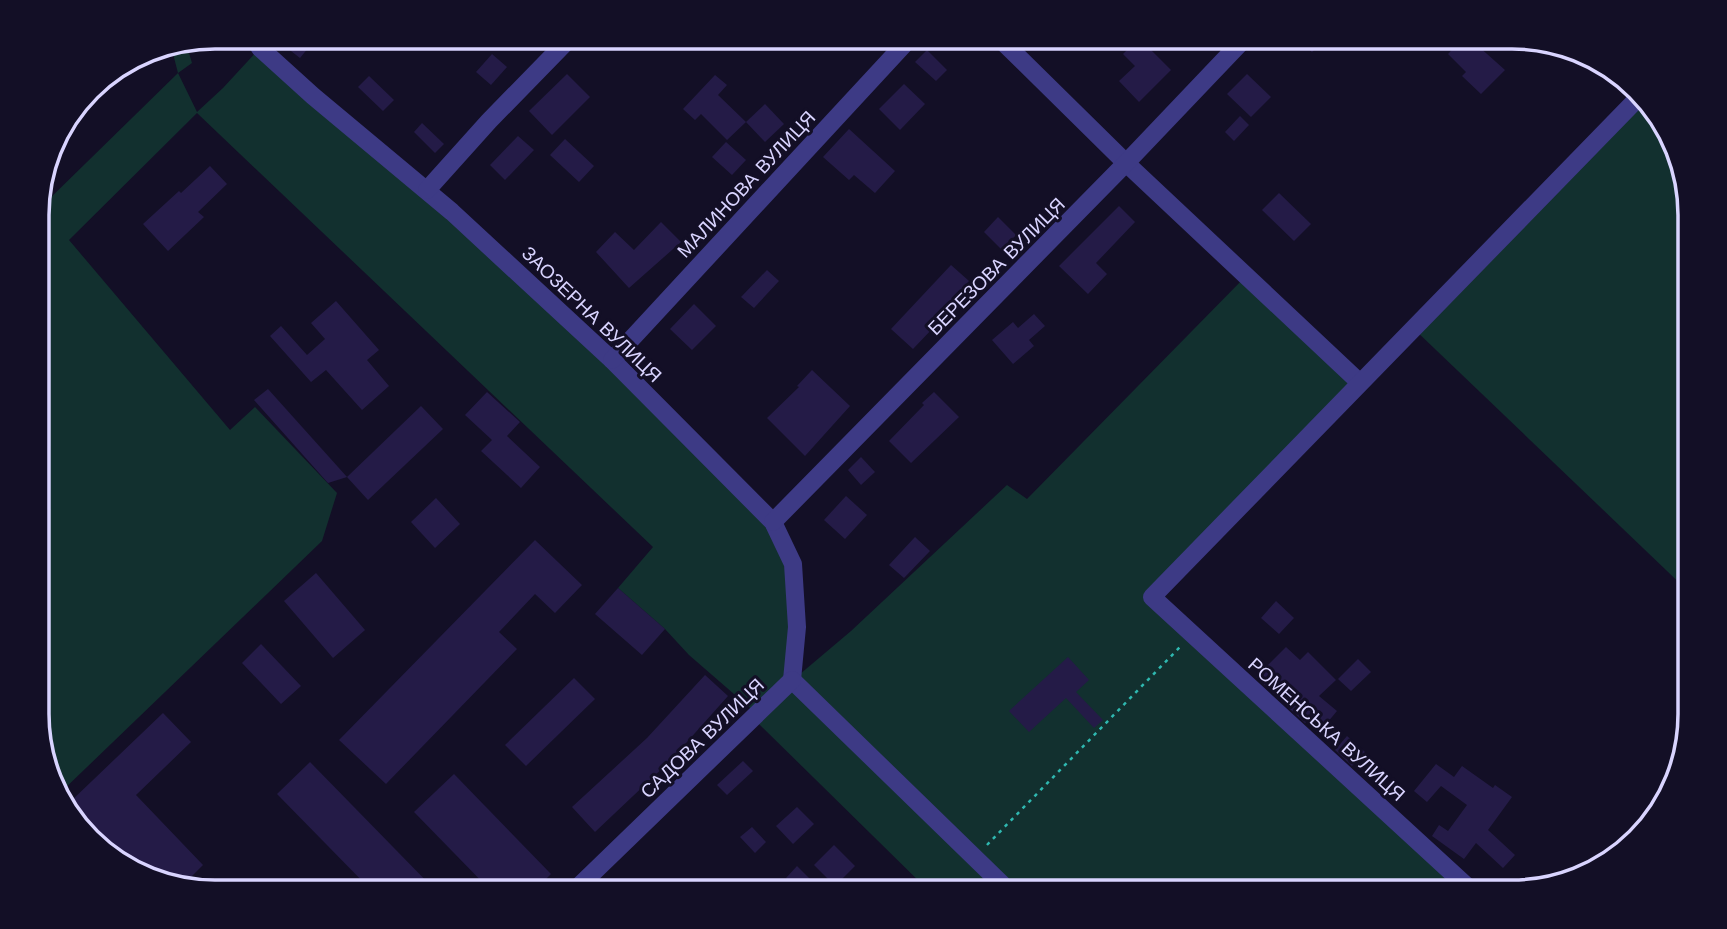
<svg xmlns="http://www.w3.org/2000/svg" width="1727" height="929" font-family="'Work Sans',sans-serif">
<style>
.green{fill:#12302f}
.building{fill:#241b47}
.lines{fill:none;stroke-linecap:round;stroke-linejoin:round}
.path{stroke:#2fb8b0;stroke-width:2.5;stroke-dasharray:3.5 5;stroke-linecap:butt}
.minor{stroke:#3d3a85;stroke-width:18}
.labels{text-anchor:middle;stroke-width:6;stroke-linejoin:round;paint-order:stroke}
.street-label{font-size:19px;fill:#d9d4ff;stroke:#130f26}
.rim{fill:none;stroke:#d9d4ff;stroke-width:3.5}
</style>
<rect width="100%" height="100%" fill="#130f26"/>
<g class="green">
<path d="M186 43 192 63 178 73 197 112 223 88 260 48 427 190 773 522 793 564V680L851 631 1007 485 1027 499 1246 276 1357 380 1152 597 1463 892H930L757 722V714L689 655 665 629 618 588 653 547 197 113 69 240 230 430 255 407 337 493 322 541 60 793 38 737 37 203 41 207 178 73 171 46Z"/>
<path d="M1641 99 1660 116 1689 192 1690 593 1413 328Z"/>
</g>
<g class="building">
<path d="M273 37H317L300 58Z"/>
<path d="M1295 37H1327L1312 52Z"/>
<path d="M1464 37H1468L1505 70 1481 94 1462 76 1466 72 1448 54Z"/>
<path d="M1139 38 1171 70 1139 102 1119 81 1135 66 1123 54Z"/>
<path d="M927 50 947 70 936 81 915 62Z"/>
<path d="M492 54 507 67 491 85 476 72Z"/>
<path d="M567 74 590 97 552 135 529 111Z"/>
<path d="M1247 74 1271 97 1251 117 1227 94Z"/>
<path d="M715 75 727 85 718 95 746 122 727 140 701 114 695 120 683 109Z"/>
<path d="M369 76 394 100 383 111 358 87Z"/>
<path d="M904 84 925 104 900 130 879 109Z"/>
<path d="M765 104 784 124 765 142 746 122Z"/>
<path d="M1240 116 1249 125 1234 141 1225 132Z"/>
<path d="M422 123 444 144 435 153 414 132Z"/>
<path d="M849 129 895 171 875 193 854 175 849 180 823 157Z"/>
<path d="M518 136 534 150 505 180 490 165Z"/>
<path d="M565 139 594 166 579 182 550 155Z"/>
<path d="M726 142 746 160 732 175 712 157Z"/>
<path d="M210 166 227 184 198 212 204 217 168 251 143 224 179 191 181 193Z"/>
<path d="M1279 193 1311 224 1294 241 1262 210Z"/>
<path d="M1119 206 1135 222 1096 263 1107 274 1088 294 1059 266Z"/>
<path d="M998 217 1016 235 1002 250 984 232Z"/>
<path d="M661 222 681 242 629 288 596 252 615 232 634 250Z"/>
<path d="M951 265 969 281 929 324 933 328 913 349 891 329Z"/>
<path d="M767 270 779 281 754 308 741 297Z"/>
<path d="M336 301 379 350 367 360 389 386 362 410 326 370 311 382 270 336 281 326 307 355 325 339 311 323Z"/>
<path d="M694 304 716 326 692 350 670 329Z"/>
<path d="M1034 314 1045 326 1029 340 1034 346 1013 364 992 340 1013 322 1018 328Z"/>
<path d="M812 370 850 406 805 456 767 418 799 387 797 386Z"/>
<path d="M268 389 347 477 328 483 254 400Z"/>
<path d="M487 392 520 422 507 436 540 467 521 488 481 451 492 440 465 415Z"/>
<path d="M934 392 959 417 911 463 889 441 924 405 922 403Z"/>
<path d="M421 406 443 429 368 500 347 477Z"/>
<path d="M861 457 875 472 861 485 848 470Z"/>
<path d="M846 496 867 515 845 539 824 520Z"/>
<path d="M436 498 460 524 435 548 411 522Z"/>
<path d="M915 537 930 551 904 578 889 565Z"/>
<path d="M535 540 582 585 555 613 535 594 499 632 517 649 386 784 339 740Z"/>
<path d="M316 573 365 630 333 658 284 601Z"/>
<path d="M618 588 665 629 642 655 595 614Z"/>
<path d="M1276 601 1294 618 1279 634 1261 618Z"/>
<path d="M261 644 301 686 281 704 242 663Z"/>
<path d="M1286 647 1300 660 1308 652 1336 680 1319 696 1337 711 1322 729 1310 718 1305 723 1256 677Z"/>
<path d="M1068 657 1089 680 1076 692 1103 720 1094 728 1066 698 1029 732 1009 711Z"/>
<path d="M1358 659 1371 672 1351 691 1338 679Z"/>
<path d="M705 675 728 696 670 761 595 832 572 807 647 738Z"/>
<path d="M574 678 595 699 526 766 505 745Z"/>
<path d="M163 713 191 742 136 795 203 865 183 885 137 874 69 803Z"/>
<path d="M1347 736 1365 752 1352 766 1335 750Z"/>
<path d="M743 761 753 771 727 795 717 785Z"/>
<path d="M310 762 437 892H373L277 794Z"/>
<path d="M1436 764 1454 777 1462 766 1493 788 1495 785 1512 797 1488 830 1515 855 1503 868 1476 843 1464 859 1432 836 1439 825 1448 831 1467 805 1441 786 1427 802 1414 791Z"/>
<path d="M454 774 551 874 533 892H492L414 812Z"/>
<path d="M797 807 814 824 793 844 776 826Z"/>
<path d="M752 827 766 842 755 853 740 837Z"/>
<path d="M834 845 855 866 835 886 814 865Z"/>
<path d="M797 866 812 881 802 892 786 878Z"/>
</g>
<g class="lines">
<path class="path" d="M987 845 1180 647"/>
<g class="minor">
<path d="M253 37 260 48 313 96 452 212 612 360 773 522 793 564 797 627 792 680"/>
<path d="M998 37 1126 163 1357 380"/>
<path d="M427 190 489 121 571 37"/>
<path d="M612 360 911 37"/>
<path d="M773 522 1126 163 1246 37"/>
<path d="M792 680 1010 892"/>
<path d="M573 892 792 680"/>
<path d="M1473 892 1152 597 1639 97"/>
</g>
</g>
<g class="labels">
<g class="street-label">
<text transform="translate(746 184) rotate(-47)" y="7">МАЛИНОВА ВУЛИЦЯ</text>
<text transform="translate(996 266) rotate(-45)" y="7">БЕРЕЗОВА ВУЛИЦЯ</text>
<text transform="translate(592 314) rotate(44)" y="7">ЗАОЗЕРНА ВУЛИЦЯ</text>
<text transform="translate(1327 729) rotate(42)" y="7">РОМЕНСЬКА ВУЛИЦЯ</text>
<text transform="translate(702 738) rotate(-44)" y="7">САДОВА ВУЛИЦЯ</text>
</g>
</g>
<path d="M0 0H1727V929H0ZM215 49H1512A166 166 0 0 1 1678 215V714A166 166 0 0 1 1512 880H215A166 166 0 0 1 49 714V215A166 166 0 0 1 215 49Z" fill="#130f26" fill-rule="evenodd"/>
<path class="rim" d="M215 49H1512A166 166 0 0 1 1678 215V714A166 166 0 0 1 1512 880H215A166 166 0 0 1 49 714V215A166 166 0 0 1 215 49Z"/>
</svg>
